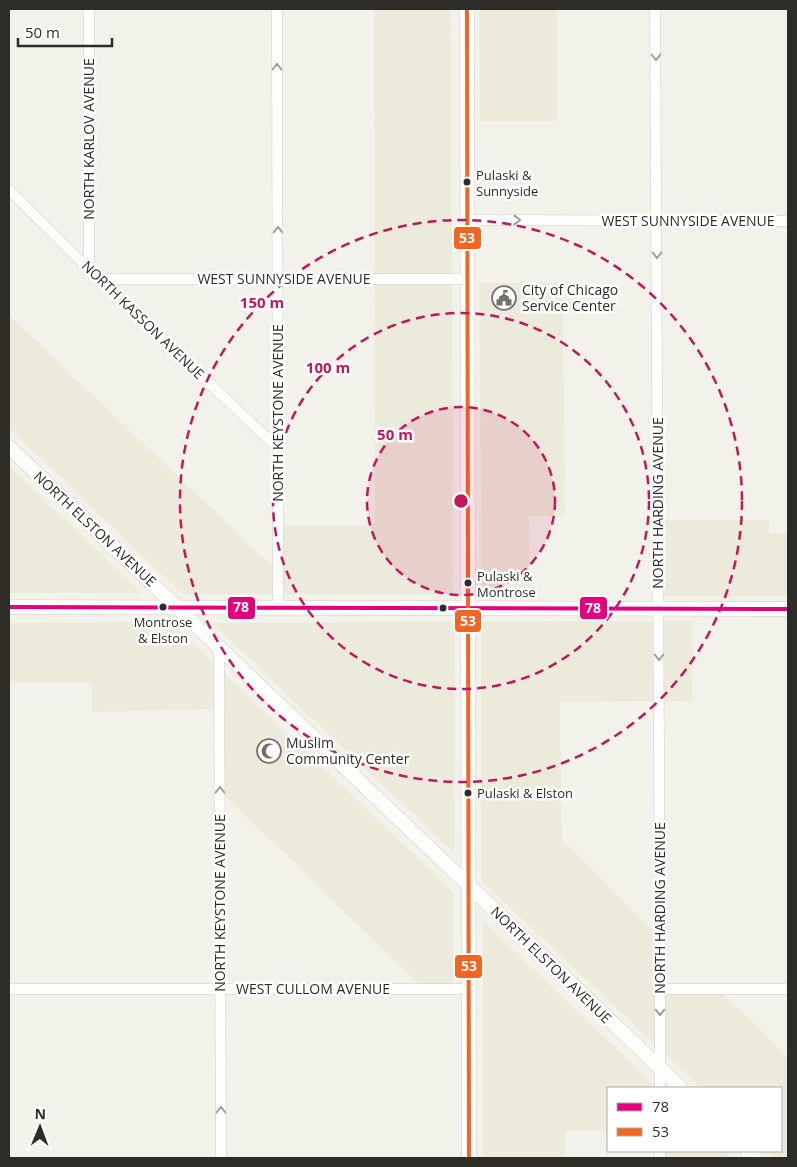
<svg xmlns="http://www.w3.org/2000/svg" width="797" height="1167" font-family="'Open Sans',sans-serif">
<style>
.built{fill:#eceada}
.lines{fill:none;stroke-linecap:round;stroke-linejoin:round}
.minor-casing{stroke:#cfcec8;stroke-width:11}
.secondary-casing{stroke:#cfcec8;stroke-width:15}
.minor{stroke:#fdfdfc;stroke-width:10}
.secondary{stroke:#fdfdfc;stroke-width:14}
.bus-1-casing{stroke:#fff;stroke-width:8}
.bus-2-casing{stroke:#fff;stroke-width:8}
.bus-1{stroke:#e5007d;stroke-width:4}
.bus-2{stroke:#f26522;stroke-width:4}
.oneway{stroke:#9f9f9c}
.ring{fill:none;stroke:#c2185b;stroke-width:2.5;stroke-dasharray:9 6}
.bus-dot{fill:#2d2c26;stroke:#fff;stroke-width:2}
.labels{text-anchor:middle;stroke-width:5;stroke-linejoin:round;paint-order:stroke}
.bus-label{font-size:13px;fill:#2d2c26;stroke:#fff;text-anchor:start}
.street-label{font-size:14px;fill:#2d2c26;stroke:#fff}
.poi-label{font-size:14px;fill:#2d2c26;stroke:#fff;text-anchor:start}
.centre{fill:#c2185b;stroke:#fff;stroke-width:2.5}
.ring-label{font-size:15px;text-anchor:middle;font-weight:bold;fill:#c2185b;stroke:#fff;stroke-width:5;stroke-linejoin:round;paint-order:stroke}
.line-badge{stroke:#fff;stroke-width:2}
.badge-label{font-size:14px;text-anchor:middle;font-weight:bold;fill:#fff}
</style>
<rect width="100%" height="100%" fill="#f3f2ea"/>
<g class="built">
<path d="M374 9H451L453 594H182L9 428V315L276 570V526H375Z"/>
<path d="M479 9H557V121H480Z"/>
<path d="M563 282 565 516H529L530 595 482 596 479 283Z"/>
<path d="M9 466 142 593H9Z"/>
<path d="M660 520H769V533H788V596H661Z"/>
<path d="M693 621 692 701 560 702 562 840 659 936V990L720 991 788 1057V1158H775L767 1151H781V1088H701L481 880V622Z"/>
<path d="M171 622 453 892V987L423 988 221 792V709L92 712V683H9V623Z"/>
<path d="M455 622 454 853 212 623Z"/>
<path d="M483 921 657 1088H608V1131H565V1158H483Z"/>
<path d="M662 1151H723L731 1158H662Z"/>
</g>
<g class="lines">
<g class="minor-casing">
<g id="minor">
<path d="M89 9V269"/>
<path d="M277 9 278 608"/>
<path d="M655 9 660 935V1088"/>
<path d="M9 190 99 279 279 449"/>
<path d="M468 220 788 221"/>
<path d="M99 279H468"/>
<path d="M219 647 221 1158"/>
<path d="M9 989H468"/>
<path d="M660 989H788"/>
<path d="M660 1151V1158"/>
</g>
</g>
<g class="secondary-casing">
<g id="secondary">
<path d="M467 9 469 1158"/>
<path d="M9 447 681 1088"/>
<path d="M9 607 788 609"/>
<path d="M747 1151 755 1158"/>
</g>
</g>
<use href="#minor" class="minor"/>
<use href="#secondary" class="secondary"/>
<g class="bus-1-casing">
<path id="bus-1" d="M9 607 788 609"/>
</g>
<g class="bus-2-casing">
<path id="bus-2" d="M467 9 469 1158"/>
</g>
<use href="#bus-1" class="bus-1"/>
<use href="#bus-2" class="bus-2"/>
</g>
<defs><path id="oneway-chevron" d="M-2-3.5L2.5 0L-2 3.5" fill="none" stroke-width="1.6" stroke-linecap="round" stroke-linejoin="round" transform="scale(1.25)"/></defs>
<g class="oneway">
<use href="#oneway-chevron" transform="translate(656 57) rotate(90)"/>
<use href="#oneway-chevron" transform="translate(277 67) rotate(-90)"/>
<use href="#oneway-chevron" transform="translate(517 220)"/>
<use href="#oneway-chevron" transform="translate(278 230) rotate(-90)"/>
<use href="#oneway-chevron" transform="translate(657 255) rotate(90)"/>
<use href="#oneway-chevron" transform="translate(659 657) rotate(90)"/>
<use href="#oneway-chevron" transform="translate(220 790) rotate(-90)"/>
<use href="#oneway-chevron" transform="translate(660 1012) rotate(90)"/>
<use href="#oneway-chevron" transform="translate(221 1110) rotate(-90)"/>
</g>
<circle cx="461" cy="501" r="94" fill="#c2185b" fill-opacity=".12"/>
<g class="ring">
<circle cx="461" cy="501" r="94"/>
<circle cx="461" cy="501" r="188"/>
<circle cx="461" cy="501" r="281"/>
</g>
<defs>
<g id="civic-ring" transform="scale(1.25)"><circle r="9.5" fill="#fff" stroke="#72716b" stroke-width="1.5"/><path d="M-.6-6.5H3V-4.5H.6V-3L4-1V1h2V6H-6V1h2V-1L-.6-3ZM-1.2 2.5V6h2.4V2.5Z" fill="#72716b"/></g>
<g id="mosque-ring" transform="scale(1.25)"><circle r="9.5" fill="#fff" stroke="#72716b" stroke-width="1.5"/><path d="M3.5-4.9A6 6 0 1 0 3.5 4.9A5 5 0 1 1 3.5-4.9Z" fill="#72716b"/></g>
</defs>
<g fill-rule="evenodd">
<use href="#civic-ring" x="504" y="298"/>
<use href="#mosque-ring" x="269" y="751"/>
</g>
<g class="bus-dot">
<circle cx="467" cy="182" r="4.5"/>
<circle cx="468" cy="583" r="4.5"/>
<circle cx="163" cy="607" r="4.5"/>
<circle cx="443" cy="608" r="4.5"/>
<circle cx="468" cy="793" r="4.5"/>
</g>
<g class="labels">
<g class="bus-label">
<text x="476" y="180">Pulaski &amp;<tspan x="476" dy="16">Sunnyside</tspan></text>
<text x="477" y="581">Pulaski &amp;<tspan x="477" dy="16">Montrose</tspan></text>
<text x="163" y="627" text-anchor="middle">Montrose<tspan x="163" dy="16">&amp; Elston</tspan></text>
<text x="477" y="798">Pulaski &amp; Elston</text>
</g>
<g class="street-label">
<text transform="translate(89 139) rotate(-90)" y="5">NORTH KARLOV AVENUE</text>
<text x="688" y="226">WEST SUNNYSIDE AVENUE</text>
<text x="284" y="284">WEST SUNNYSIDE AVENUE</text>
<text transform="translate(143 320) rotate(44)" y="5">NORTH KASSON AVENUE</text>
<text transform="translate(278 413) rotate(-90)" y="5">NORTH KEYSTONE AVENUE</text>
<text transform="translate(658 503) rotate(-90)" y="5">NORTH HARDING AVENUE</text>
<text transform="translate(95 529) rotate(43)" y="5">NORTH ELSTON AVENUE</text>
<text transform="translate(220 903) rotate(-90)" y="5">NORTH KEYSTONE AVENUE</text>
<text transform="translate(660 908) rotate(-90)" y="5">NORTH HARDING AVENUE</text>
<text transform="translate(551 965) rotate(44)" y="5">NORTH ELSTON AVENUE</text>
<text x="313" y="994">WEST CULLOM AVENUE</text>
</g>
<g class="poi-label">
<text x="522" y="295">City of Chicago<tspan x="522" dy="16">Service Center</tspan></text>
<text x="286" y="748">Muslim<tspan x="286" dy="16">Community Center</tspan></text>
</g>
</g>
<circle cx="461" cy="501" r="8" class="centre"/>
<g class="ring-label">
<text x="262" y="308">150 m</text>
<text x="328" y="373">100 m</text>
<text x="395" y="440">50 m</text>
</g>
<g class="line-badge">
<rect x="453" y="226" width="29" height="24" rx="5" fill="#f26522"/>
<rect x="227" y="596" width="29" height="24" rx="5" fill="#e5007d"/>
<rect x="579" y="596" width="29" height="24" rx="5" fill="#e5007d"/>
<rect x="454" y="609" width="28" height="24" rx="5" fill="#f26522"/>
<rect x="454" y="954" width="29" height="25" rx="5" fill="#f26522"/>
</g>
<g class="badge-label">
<text x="467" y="243">53</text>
<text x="241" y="612">78</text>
<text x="593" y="613">78</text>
<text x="468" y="626">53</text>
<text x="469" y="971">53</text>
</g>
<rect width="797" height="1167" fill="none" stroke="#2d2c26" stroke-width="20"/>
<rect x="607" y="1087" width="175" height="65" fill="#ffffff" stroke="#ababa8"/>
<rect x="617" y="1103" width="25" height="8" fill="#e5007d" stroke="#ababa8"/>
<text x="652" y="1112" font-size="15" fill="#2d2c26">78</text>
<rect x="617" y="1128" width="25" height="8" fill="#f26522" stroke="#ababa8"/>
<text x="652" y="1137" font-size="15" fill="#2d2c26">53</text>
<g transform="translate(40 1127) rotate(1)" stroke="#ffffff" stroke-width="4" paint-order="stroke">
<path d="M0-4L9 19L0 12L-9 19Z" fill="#2d2c26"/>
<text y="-8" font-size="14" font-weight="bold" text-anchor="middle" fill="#2d2c26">N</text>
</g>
<path d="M18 38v8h94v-8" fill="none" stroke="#2d2c26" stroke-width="2.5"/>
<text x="25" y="38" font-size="15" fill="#2d2c26" stroke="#ffffff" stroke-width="4" paint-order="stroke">50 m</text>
</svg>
